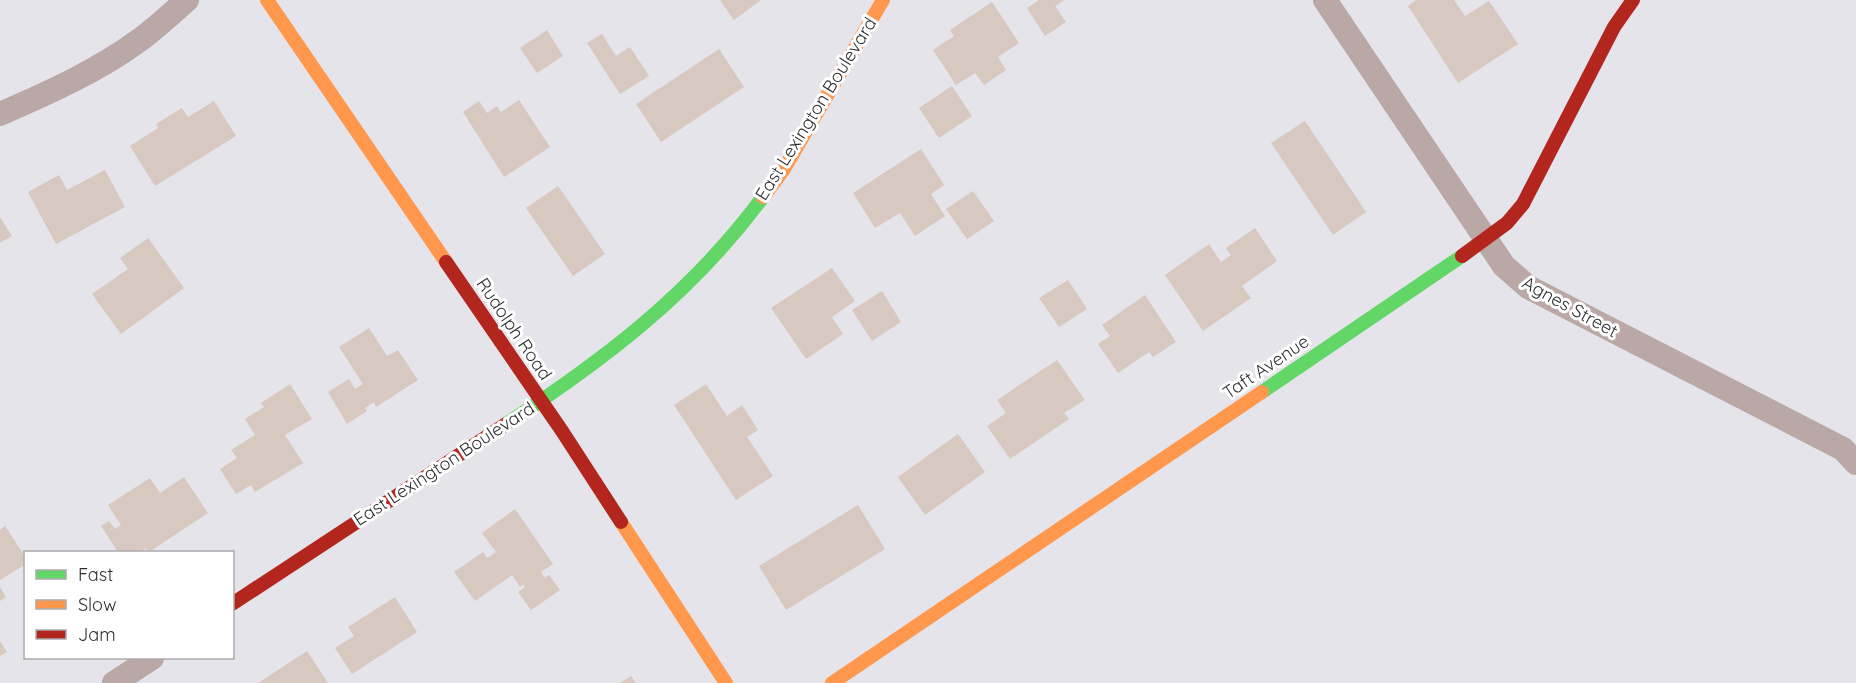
<svg xmlns="http://www.w3.org/2000/svg" width="1856" height="683" font-family="Quicksand,sans-serif">
<style>
.building{fill:#d7c8c0}
.lines{fill:none;stroke-linecap:round;stroke-linejoin:round}
.street{stroke:#baa8a6;stroke-width:24}
.fast{stroke:#63d668;stroke-width:14}
.slow{stroke:#ff974d;stroke-width:14}
.jam{stroke:#b3261e;stroke-width:14}
.labels{text-anchor:middle;stroke-width:6;stroke-linejoin:round;paint-order:stroke}
.street-label{font-size:18px;fill:#2e2d31;stroke:#fff}
</style>
<rect width="100%" height="100%" fill="#e5e4ea"/>
<g class="building">
<path d="M720 0H761L734 20Z"/>
<path d="M1039 0H1064L1055 6 1066 22 1045 36 1027 8Z"/>
<path d="M1416 0H1454L1465 16 1489 1 1518 44 1458 83 1408 6Z"/>
<path d="M992 2 1019 43 998 57 1006 70 984 85 975 73 956 85 933 50 954 36 950 30Z"/>
<path d="M547 30 563 56 537 73 520 48Z"/>
<path d="M602 34 616 56 630 47 649 76 620 94 587 43Z"/>
<path d="M719 49 744 87 661 142 636 104Z"/>
<path d="M952 86 972 116 939 138 919 108Z"/>
<path d="M519 100 550 147 504 177 463 112 479 101 487 113 497 106 501 112Z"/>
<path d="M214 101 236 136 155 186 130 146 158 128 156 124 182 108 188 117Z"/>
<path d="M1305 121 1366 212 1333 235 1271 143Z"/>
<path d="M921 149 944 185 931 194 945 216 915 236 900 213 875 228 853 193Z"/>
<path d="M105 170 125 207 56 244 28 192 59 175 67 190Z"/>
<path d="M558 186 605 254 573 276 526 208Z"/>
<path d="M973 191 994 221 967 239 946 209Z"/>
<path d="M0 217 12 236 0 243Z"/>
<path d="M1255 228 1277 261 1242 286 1251 298 1203 331 1165 275 1209 244 1221 262 1231 255 1226 248Z"/>
<path d="M148 238 184 288 121 334 92 294 128 269 120 258Z"/>
<path d="M832 268 855 301 832 317 843 334 806 359 771 308Z"/>
<path d="M1068 280 1087 309 1059 327 1039 298Z"/>
<path d="M882 291 901 322 872 341 852 310Z"/>
<path d="M1145 295 1176 342 1153 357 1149 352 1118 373 1098 344 1110 336 1102 325Z"/>
<path d="M369 328 387 356 398 350 418 380 376 407 374 402 365 408 367 411 347 424 328 392 349 379 355 389 363 384 339 347Z"/>
<path d="M1057 360 1085 400 1064 413 1069 419 1010 459 987 426 1006 413 997 400Z"/>
<path d="M290 384 312 419 285 435 303 463 255 492 251 485 236 494 220 469 237 458 231 450 255 435 245 419 264 407 261 403Z"/>
<path d="M706 384 727 416 742 405 758 430 747 437 773 476 736 500 674 405Z"/>
<path d="M958 434 985 472 925 515 898 477Z"/>
<path d="M184 477 208 513 149 552 146 548 140 552H118L101 526 109 521 115 529 121 525 108 505 150 478 160 493Z"/>
<path d="M858 505 885 549 786 610 759 566Z"/>
<path d="M515 509 553 564 541 572 545 578 549 575 560 590 531 610 518 592 525 587 523 584 520 587 512 575 475 601 454 572 483 552 487 558 496 552 482 533Z"/>
<path d="M5 526 26 558V564L0 580V530Z"/>
<path d="M0 587 6 597 0 601Z"/>
<path d="M395 597 417 632 352 674 335 648 354 636 348 627Z"/>
<path d="M0 641 7 652 0 656Z"/>
<path d="M307 651 328 683H258Z"/>
<path d="M631 676 636 683H620Z"/>
</g>
<g class="lines">
<g class="street">
<path d="M1325 0 1504 266 1528 287 1843 449 1856 463"/>
<path d="M0 114C48 93 98 71 141 39 157 27 172 13 187 0"/>
<path d="M114 683 152 658"/>
</g>
<g class="fast">
<path d="M1262 392 1462 256"/>
<path d="M506 424C605 359 691 294 763 197"/>
</g>
<g class="slow">
<path d="M267 0 446 262"/>
<path d="M763 197 784 169 883 0"/>
<path d="M621 522 726 683"/>
<path d="M832 683 1262 392"/>
</g>
<g class="jam">
<path d="M1462 256 1507 223 1523 204 1614 27 1633 0"/>
<path d="M446 262 562 431 621 522"/>
<path d="M232 604 506 424"/>
</g>
</g>
<g class="labels">
<g class="street-label">
<text transform="translate(816 109) rotate(-58)" y="6">East Lexington Boulevard</text>
<text transform="translate(1570 307) rotate(29)" y="6">Agnes Street</text>
<text transform="translate(514 329) rotate(56)" y="6">Rudolph Road</text>
<text transform="translate(1266 367) rotate(-34)" y="6">Taft Avenue</text>
<text transform="translate(444 464) rotate(-33)" y="6">East Lexington Boulevard</text>
</g>
</g>
<rect x="24" y="551" width="210" height="108" fill="#ffffff" stroke="#ababad" stroke-width="1.5"/>
<rect x="36" y="570" width="30" height="9" fill="#63d668" stroke="#ababad" stroke-width="1.5"/>
<text x="78" y="581" font-size="18" fill="#2e2d31">Fast</text>
<rect x="36" y="600" width="30" height="9" fill="#ff974d" stroke="#ababad" stroke-width="1.5"/>
<text x="78" y="611" font-size="18" fill="#2e2d31">Slow</text>
<rect x="36" y="630" width="30" height="9" fill="#b3261e" stroke="#ababad" stroke-width="1.5"/>
<text x="78" y="641" font-size="18" fill="#2e2d31">Jam</text>
</svg>
